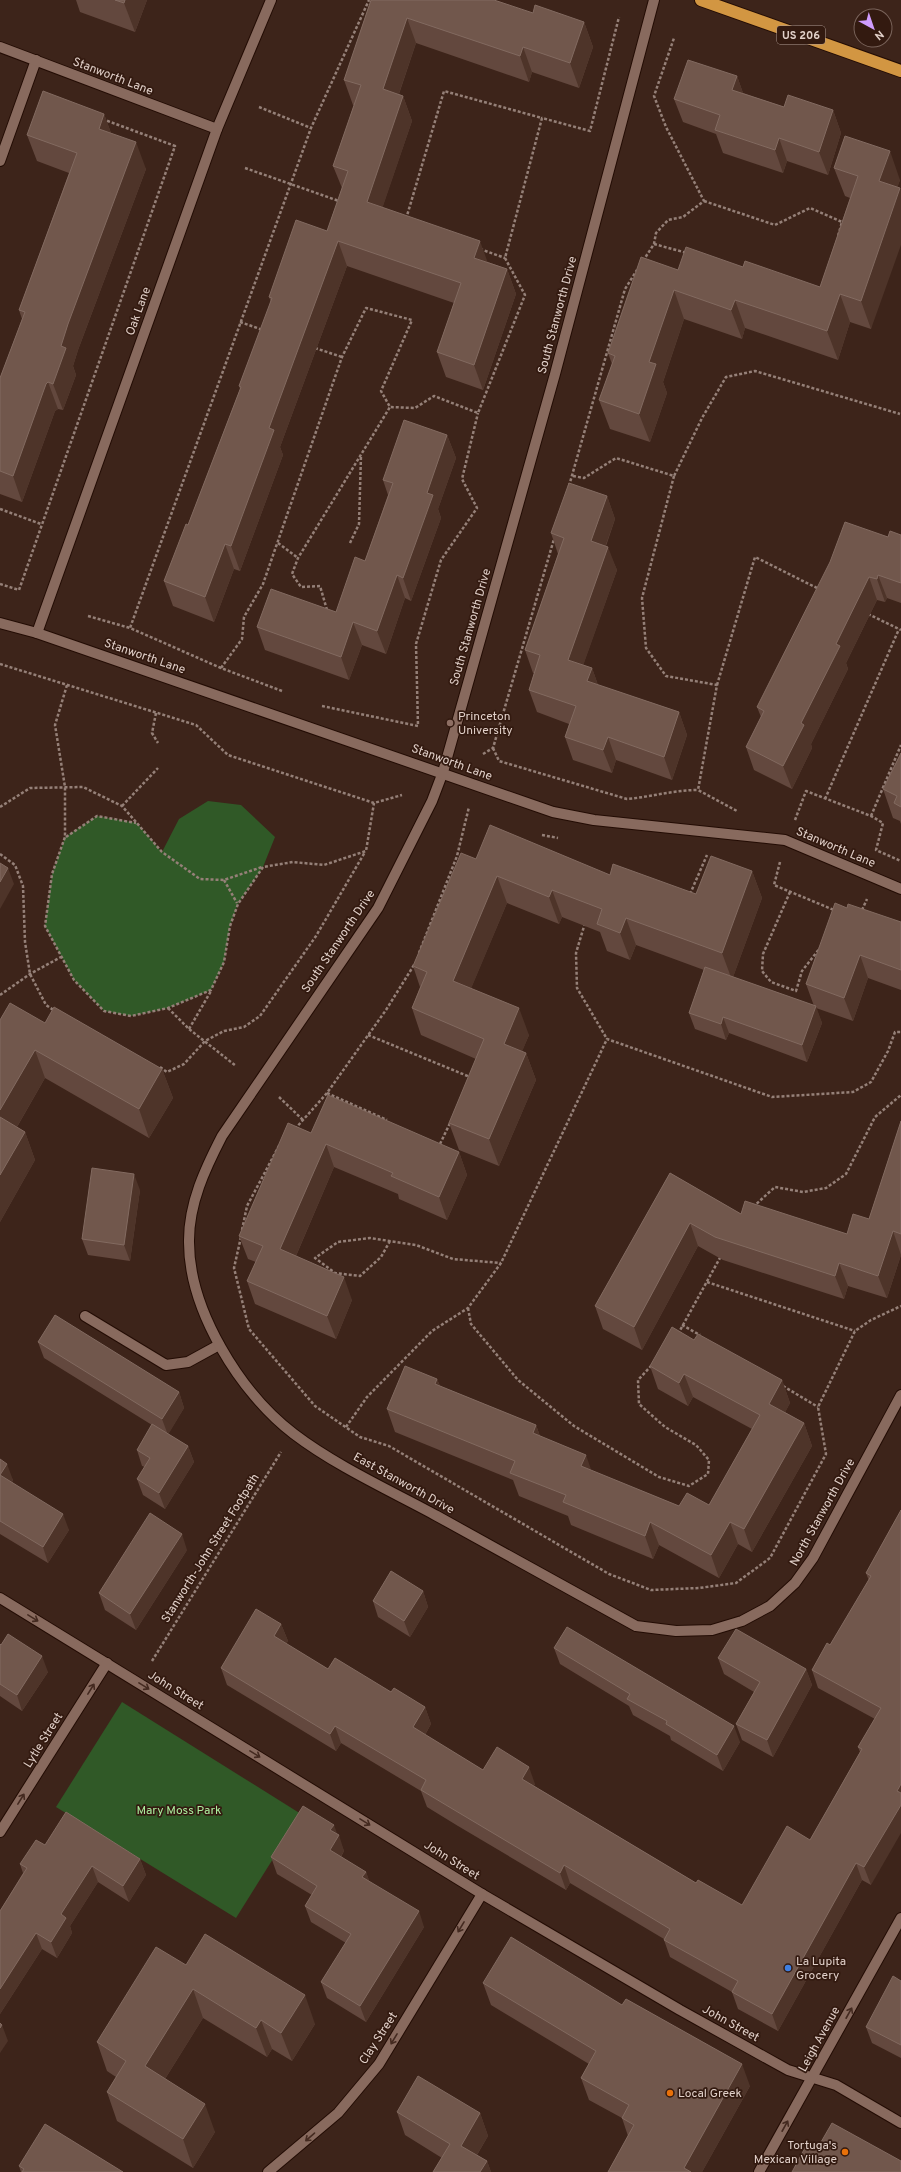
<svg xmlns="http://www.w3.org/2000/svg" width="901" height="2172" font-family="Overpass,sans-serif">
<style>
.green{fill:#305927}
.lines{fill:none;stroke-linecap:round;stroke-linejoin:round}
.lane-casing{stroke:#230c04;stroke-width:12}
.street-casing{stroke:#230c04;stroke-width:12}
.highway-casing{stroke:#230c04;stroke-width:14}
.path{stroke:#958078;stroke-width:2.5;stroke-dasharray:3 2;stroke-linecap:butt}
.lane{stroke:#886a5e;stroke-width:10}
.street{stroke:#886a5e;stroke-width:10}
.highway{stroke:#d29642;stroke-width:12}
.wall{fill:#63483e}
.shaded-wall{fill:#4e3429}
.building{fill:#71574c;stroke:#826a60}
.oneway{stroke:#442a20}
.education-dot{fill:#8d6e63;stroke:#331a10;stroke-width:1.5}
.shop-dot{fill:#3f7fe0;stroke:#331a10;stroke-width:1.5}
.food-dot{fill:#e8710a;stroke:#331a10;stroke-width:1.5}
.labels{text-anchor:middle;stroke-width:3.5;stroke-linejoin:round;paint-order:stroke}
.shield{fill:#331a10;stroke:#ad9992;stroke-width:1}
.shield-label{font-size:11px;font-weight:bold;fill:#e1d0c9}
.street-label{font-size:12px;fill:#e1d0c9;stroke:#331a10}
.poi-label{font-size:12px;fill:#e1d0c9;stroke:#331a10;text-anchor:start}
.park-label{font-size:12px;fill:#acef9f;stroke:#331a10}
</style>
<rect width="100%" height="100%" fill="#3d241a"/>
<g class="green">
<path d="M208 801 241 805 275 837 263 867 238 904 230 926 224 962 211 990 168 1008 131 1016 104 1011 74 980 45 926 52 874 65 837 97 816 137 823 162 852 179 819Z"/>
<path d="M122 1702 301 1814 236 1918 56 1807Z"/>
</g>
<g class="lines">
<g class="lane-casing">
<g id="lane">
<path d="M0 161 36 60"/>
<path d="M85 1316 166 1365 188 1362 219 1345"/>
</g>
</g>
<g class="street-casing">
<g id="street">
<path d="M654 0 555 374 443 772 432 801 378 908 222 1136C205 1169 189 1203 189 1240 188 1309 240 1393 294 1434 336 1466 391 1491 437 1516 504 1553 570 1590 636 1626L676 1631 712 1630 742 1621 770 1606 795 1583 813 1558 901 1395"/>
<path d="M0 47 217 129"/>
<path d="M0 623 37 633 553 812 594 820 785 840 901 889"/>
<path d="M37 633 217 129 271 0"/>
<path d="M0 1598 482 1894 680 2010 788 2070 836 2085 901 2123"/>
<path d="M0 1832 107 1663"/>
<path d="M268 2172 338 2113 379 2064 482 1894"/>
<path d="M759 2172 901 1918"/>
</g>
</g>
<g class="highway-casing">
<path id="highway" d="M701 0 901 71"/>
</g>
<g class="path">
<path d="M259 107 311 128"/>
<path d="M245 168 339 201"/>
<path d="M704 201 775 225 810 208 842 222 838 236"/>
<path d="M406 219 444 91 542 118"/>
<path d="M654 244 687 253"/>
<path d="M480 249 505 258"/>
<path d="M643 261 654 244 656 233 668 220 683 217 704 201 666 127 654 96 674 38"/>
<path d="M240 322 263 330"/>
<path d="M315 348 342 357"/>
<path d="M573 476 584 478 616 458 674 476 702 418 726 377 755 371 900 414"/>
<path d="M674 476 642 598 646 648 666 676 717 685 698 790 737 811"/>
<path d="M569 486 625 289 637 270"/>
<path d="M0 509 41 524"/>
<path d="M278 543 298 558"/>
<path d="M350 543 359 524 361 455"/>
<path d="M0 584 19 590 175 146 105 120"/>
<path d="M327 610 320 586 301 587 292 574 298 558 390 407"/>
<path d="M868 614 901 630"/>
<path d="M88 616 130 628"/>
<path d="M0 664 196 725 228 755 374 803 402 795"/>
<path d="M221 668 242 639 244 617 263 584 342 357 366 308 412 320 381 391 390 407 415 408 434 396 478 413 525 295 505 258 542 118 590 131 619 17"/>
<path d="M67 685 55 725 65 787V837L52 874 45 926 74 980 104 1011 131 1016 168 1008 211 990 224 962 230 926 238 904 263 867 293 862 324 865 366 851 374 803"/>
<path d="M717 685 755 557 819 589"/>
<path d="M282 691 221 668 130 628 311 128 369 0"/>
<path d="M322 706 418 726 416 644 441 560 477 508 462 479 478 413"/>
<path d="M156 713 152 733 158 743"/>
<path d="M493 748 499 761 627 799C651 797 673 790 698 790"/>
<path d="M483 754 493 748 554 539"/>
<path d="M825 799 899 629"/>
<path d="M122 806 158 768"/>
<path d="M0 807 30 788 83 787 122 806 162 852 200 879 224 880 262 867"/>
<path d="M871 816 901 745"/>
<path d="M795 820 806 791 871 816 883 823 876 850 901 861"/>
<path d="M542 835 558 838"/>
<path d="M66 837 97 816 136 823"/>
<path d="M0 854 15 865 23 886 25 942 30 974 46 1005 55 1011"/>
<path d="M780 862 774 885 834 910"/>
<path d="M224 880 237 903"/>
<path d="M790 892 763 954 762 971 771 982 796 991 802 971 820 948"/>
<path d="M690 894 707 855"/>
<path d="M862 910 867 899"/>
<path d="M585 923 576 953 577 988 607 1039"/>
<path d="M419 953 457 856 469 807"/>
<path d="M0 995 30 974 61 957"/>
<path d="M168 1008 189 1029 236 1066"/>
<path d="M189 1029 211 991"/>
<path d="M368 1035 470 1077"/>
<path d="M160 1067 167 1072 184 1064 205 1041 224 1031 244 1027 260 1016 316 936 365 852"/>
<path d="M327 1093 387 1120"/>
<path d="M279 1097 304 1121"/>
<path d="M295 1129 327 1093 386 1010 414 965"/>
<path d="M440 1144 451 1121"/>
<path d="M753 1207 775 1187 803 1192 826 1188 846 1174 875 1117 901 1095"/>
<path d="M242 1230 247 1206 280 1144"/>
<path d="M241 1237 234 1268 249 1329 315 1406 360 1437 389 1446 609 1574 651 1590 699 1588 736 1583 770 1558 826 1454 818 1407 855 1331 871 1320 901 1306"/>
<path d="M390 1241 381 1257 360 1276 335 1273 315 1258 338 1242 370 1238 416 1245 453 1259 501 1263"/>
<path d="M707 1282 855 1331"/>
<path d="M468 1308 471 1324 518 1380 574 1426 659 1477 689 1486 708 1474 709 1460 696 1445 665 1427 639 1404 638 1380 652 1365"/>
<path d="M682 1325 700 1335"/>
<path d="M678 1334 721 1256"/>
<path d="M783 1386 818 1407"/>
<path d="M346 1427 367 1397 432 1331 468 1308 501 1263 607 1039 772 1097 853 1092 871 1082 888 1051 895 1032H901"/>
<path d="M152 1661 281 1452"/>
</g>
<use href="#lane" class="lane"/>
<use href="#street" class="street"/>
<use href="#highway" class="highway"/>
</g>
<g class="wall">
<path d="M76 0H147L135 32 80 12Z"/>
<path d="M371 0 533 13 584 22 593 47 579 88 532 72 529 82 416 43 399 94 403 96 412 121 382 208 488 262 507 269 516 294 483 390 446 377 437 352 454 303 347 266 280 447 283 455 240 571 234 569 214 622 173 606 164 581 188 525 240 389 239 386 271 302 269 297 327 231 342 188 333 166 354 105H353L344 80Z"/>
<path d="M737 76 743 93 784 107 833 110 841 133 828 175 787 161 783 173 723 153 716 134 683 122 674 99Z"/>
<path d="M104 114 111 133 146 169 78 350 73 366 76 375 63 410 58 409 55 411 22 502 0 494V378L22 319 19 310 69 173 37 161 27 135Z"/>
<path d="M834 168 900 180 897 187 871 329 850 322 838 360 745 328 742 339 684 319 663 382 667 393 650 442 610 429 599 400 612 364 608 353 678 270 743 267 820 287 850 198 845 196Z"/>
<path d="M447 435 456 458 438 509 441 518 411 601 405 598 386 654 362 645 349 680 265 650 257 627 336 612 365 561 388 495 383 480Z"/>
<path d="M607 496 615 519 606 546 617 570 583 665 592 668 598 685 679 712 687 735 672 780 616 760 612 773 573 760 565 737 569 724 537 712 529 690 534 673H533L525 650 558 554 551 533Z"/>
<path d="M901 535V603L887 598 885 602 877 600 846 663 848 669 811 744 812 748 792 789 754 770 746 747 761 717 757 707 888 537Z"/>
<path d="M901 753V824L900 821 893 818 883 789Z"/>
<path d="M476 859 610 875 696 894 752 871 762 898 733 977 814 1006 806 984 847 908 901 922V990L868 978 853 1021 816 1008 822 1023 807 1062 729 1033 726 1040 695 1029 689 1013 704 970 636 945 630 960 607 951 600 932 562 917 559 924 507 903 471 988 529 1035 522 1051 526 1053 536 1080 499 1166 459 1150 449 1123 476 1059 421 1035 412 1008 420 987 413 966Z"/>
<path d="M0 1020 162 1069 173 1098 149 1138 45 1078 17 1127 25 1132 35 1160 0 1222Z"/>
<path d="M901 1121V1255L887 1298 848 1286 844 1299 723 1260 698 1246 642 1350 603 1329 595 1306 670 1173 741 1214 847 1234 869 1219Z"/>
<path d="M311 1133 459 1152 467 1175 447 1220 399 1199 398 1194 334 1167 296 1256 352 1300 336 1339 255 1304 247 1281 256 1262 248 1259 239 1236Z"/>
<path d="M140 1190 130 1261 88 1255 82 1239Z"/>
<path d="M694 1340 782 1380 790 1403 785 1412 804 1423 812 1446 752 1552 738 1544 719 1578 659 1545 653 1559 571 1525 568 1516 519 1496 513 1480 395 1432 387 1409 437 1379 440 1386 536 1425 540 1436 591 1471 679 1506 709 1505 752 1429 693 1397 688 1406 658 1389 650 1366Z"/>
<path d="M38 1342 179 1392 184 1408 168 1434 188 1446 194 1462 165 1509 143 1495 137 1479 145 1467 142 1466 137 1450 152 1425 44 1358Z"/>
<path d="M0 1459 13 1480 12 1482 69 1530 48 1563 0 1534Z"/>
<path d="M901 1510 871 1885 862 1880 778 2031 738 2009 732 1992 670 1957 664 1940V1939L570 1883 566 1890 458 1826 427 1807 421 1791 341 1743 336 1751 227 1685 221 1668 281 1624 288 1641 286 1644 328 1669 391 1692 425 1707 431 1724 425 1735 483 1770 535 1784 534 1786 696 1883 742 1905 810 1840 860 1752 858 1747 875 1719 818 1688 812 1670 830 1645 869 1581 866 1573Z"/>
<path d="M187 1550 136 1630 105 1610 99 1593Z"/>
<path d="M423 1591 428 1607 410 1637 378 1617 373 1601Z"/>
<path d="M0 1644 48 1672 22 1711 0 1696Z"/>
<path d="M554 1648 740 1742 723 1771 671 1740 670 1736 633 1715 629 1706 560 1664Z"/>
<path d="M718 1658 806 1669 812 1685 773 1757 742 1740 736 1724 754 1692 724 1674Z"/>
<path d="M337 1834 344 1851 341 1857 366 1872 369 1881 424 1927 366 2022 327 1998 321 1982 346 1943 311 1922 305 1906 312 1895 277 1874 271 1857Z"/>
<path d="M45 1845 140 1859 146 1875 129 1902 98 1882 70 1926 72 1933 57 1958 42 1949 0 2014V1911L23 1873 20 1864Z"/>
<path d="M186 1965 315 2024 292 2061 272 2049 267 2057 203 2018 165 2079 215 2132 193 2168 117 2121 107 2092 116 2077 107 2071 97 2042Z"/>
<path d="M901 1981V2058L872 2043 866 2027Z"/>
<path d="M483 1983 750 2086 702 2172H608L628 2136 622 2118 589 2100 581 2078 589 2064 491 2005Z"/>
<path d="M397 2112 480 2113 488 2136 477 2155 487 2161 491 2172H433L442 2158 405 2135Z"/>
<path d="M19 2166 123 2172H21Z"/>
</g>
<g class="shaded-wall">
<path d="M125 0H147L135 32 124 3Z"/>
<path d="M407 18 416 43 392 114 383 89Z"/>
<path d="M584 22 593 47 579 88 570 63Z"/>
<path d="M523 47 532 72 529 82 520 56Z"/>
<path d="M737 76 745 99 732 90Z"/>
<path d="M403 96 412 121 376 227 367 202Z"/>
<path d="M833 110 841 133 828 175 819 152Z"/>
<path d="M104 114 114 141 99 129Z"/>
<path d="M779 138 787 161 783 173 775 150Z"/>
<path d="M136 142 146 169 78 350 73 366 76 375 63 410 53 384 61 346 68 324Z"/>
<path d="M890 151 900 180 890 210 879 181Z"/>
<path d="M900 188 901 190V245L871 329 861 301Z"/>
<path d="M338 241 347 266 280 447 283 455 240 571 231 546 269 428Z"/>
<path d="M480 241 489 266 474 258Z"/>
<path d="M507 269 516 294 483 390 474 365Z"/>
<path d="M674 290 684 319 663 382 667 393 650 442 639 414 649 362Z"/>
<path d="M840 294 850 322 838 360 827 331Z"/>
<path d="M735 300 745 328 742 339 731 310Z"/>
<path d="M48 382 58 409 55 411 22 502 13 476 46 384Z"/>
<path d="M447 435 456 458 438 509 441 518 411 601 403 578 427 493Z"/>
<path d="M607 496 615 519 599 564 591 541Z"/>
<path d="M225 544 234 569 214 622 205 597Z"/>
<path d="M608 547 617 570 577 683 568 660Z"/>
<path d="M397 575 405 598 386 654 377 631Z"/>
<path d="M878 575 887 598 885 602 877 579Z"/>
<path d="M869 577 877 600 846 663 848 669 811 744 812 748 792 789 783 766 801 723 836 644Z"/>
<path d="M353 622 362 645 349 680 341 657Z"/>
<path d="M592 668 600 691 587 681Z"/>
<path d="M679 712 687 735 672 780 664 757Z"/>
<path d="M608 737 616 760 612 773 603 750Z"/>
<path d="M8 868 14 884 0 909V882Z"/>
<path d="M752 871 762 898 732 980 722 953Z"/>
<path d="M497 876 507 903 463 1008 453 981Z"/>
<path d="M552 890 562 917 559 924 549 897Z"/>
<path d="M626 918 636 945 630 960 620 933Z"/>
<path d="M860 955 868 978 853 1021 844 998Z"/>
<path d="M816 1006 822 1023 807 1062 802 1045Z"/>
<path d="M519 1008 529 1035 514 1071 504 1044Z"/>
<path d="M723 1017 729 1033 726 1040 721 1024Z"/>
<path d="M35 1050 45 1078 7 1144 0 1124V1110Z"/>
<path d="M526 1053 536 1080 499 1166 489 1139Z"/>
<path d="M162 1069 173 1098 149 1138 139 1109Z"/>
<path d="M25 1132 35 1160 0 1222V1175Z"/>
<path d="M326 1144 334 1167 289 1272 280 1249Z"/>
<path d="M459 1152 467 1175 447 1220 439 1197Z"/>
<path d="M134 1174 140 1190 130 1261 124 1245Z"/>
<path d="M690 1223 698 1246 642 1350 634 1327Z"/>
<path d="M893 1231 901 1255 887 1298 878 1276Z"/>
<path d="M839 1263 848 1286 844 1299 835 1276Z"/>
<path d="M344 1277 352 1300 336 1339 327 1316Z"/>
<path d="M684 1374 693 1397 688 1406 679 1383Z"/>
<path d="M437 1379 446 1402 435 1384Z"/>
<path d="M782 1380 790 1403 778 1426 769 1404Z"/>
<path d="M179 1392 184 1408 168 1435 162 1419Z"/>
<path d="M804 1423 812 1446 752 1552 744 1529Z"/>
<path d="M536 1425 544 1448 533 1433Z"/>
<path d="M188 1446 194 1462 165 1509 159 1493Z"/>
<path d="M586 1455 594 1478 581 1466Z"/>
<path d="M7 1464 13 1480 6 1491 0 1475Z"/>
<path d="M63 1514 69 1530 48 1563 43 1547Z"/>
<path d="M650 1522 659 1545 653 1559 645 1536Z"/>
<path d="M730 1522 738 1544 719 1578 711 1555Z"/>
<path d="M182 1534 187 1550 136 1630 130 1614Z"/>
<path d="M423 1591 428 1607 410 1637 404 1621Z"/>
<path d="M281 1624 288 1641 280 1654 274 1636Z"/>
<path d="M42 1656 48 1672 22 1711 17 1695Z"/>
<path d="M806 1669 812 1685 773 1757 767 1740Z"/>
<path d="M425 1707 431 1724 419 1745 413 1727Z"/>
<path d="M335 1726 341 1743 336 1751 330 1734Z"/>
<path d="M734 1726 740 1742 723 1771 717 1755Z"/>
<path d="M529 1767 535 1784 528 1796 522 1779Z"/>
<path d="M901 1784V1802L897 1791Z"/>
<path d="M901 1805V1833L871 1885 864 1867Z"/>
<path d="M334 1825 338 1836 339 1835 344 1851 335 1866 330 1850V1830Z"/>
<path d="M140 1859 146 1875 129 1902 123 1886Z"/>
<path d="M856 1863 862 1880 778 2031 772 2014Z"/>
<path d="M564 1865 570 1883 566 1890 560 1873Z"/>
<path d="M92 1866 98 1882 70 1926 72 1933 57 1958 51 1942 61 1914Z"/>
<path d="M366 1872 372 1888 362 1877Z"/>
<path d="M419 1911 424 1927 366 2022 360 2006Z"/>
<path d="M36 1933 42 1949 0 2014V1989Z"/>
<path d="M193 1989 203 2018 155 2095 145 2066Z"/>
<path d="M305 1995 315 2024 292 2061 281 2033Z"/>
<path d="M261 2020 272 2049 267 2057 256 2028Z"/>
<path d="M2 2025 8 2041 0 2053V2028Z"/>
<path d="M742 2064 750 2086 702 2172H685L684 2168Z"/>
<path d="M205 2104 215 2132 193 2168 183 2139Z"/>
<path d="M480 2113 488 2136 469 2168 461 2146Z"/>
<path d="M487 2161 491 2172H480Z"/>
</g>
<g class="building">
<path d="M115 0H125L124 3Z"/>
<path d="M371 0H494L533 13 535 5 584 22 570 63 523 47 520 56 407 18 383 89 403 96 367 202 480 241 474 258 507 269 474 365 437 352 461 283 338 241 269 428 274 430 231 546 225 544 205 597 164 581 186 524 188 525 241 387 239 386 272 298 269 297 296 220 327 231 348 171 333 166 361 85 344 80Z"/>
<path d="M688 60 737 76 732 90 784 107 788 95 833 110 819 152 779 138 775 150 715 130 720 115 674 99Z"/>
<path d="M43 91 104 114 99 129 136 142 68 324 61 346 66 348 53 384 48 382 46 384 13 476 0 471V378L25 312 19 310 77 153 27 135Z"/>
<path d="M845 136 890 151 879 181 900 188 861 301 840 294 827 331 735 300 731 310 674 290 649 362 656 364 639 414 599 400 615 356 608 353 641 257 678 270 686 247 743 267 745 261 820 287 858 176 834 168Z"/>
<path d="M404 420 447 435 427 493 433 495 403 578 397 575 377 631 353 622 341 657 257 627 271 589 336 612 355 557 365 561 393 483 383 480Z"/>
<path d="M569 483 607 496 591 541 608 547 568 660 592 668 587 681 679 712 664 757 608 737 603 750 565 737 576 706 529 690 540 655 525 650 564 538 551 533Z"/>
<path d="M845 522 888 537 890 531 901 535V583L878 575 877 579 869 577 836 644 840 646 801 723 804 725 783 766 746 747 764 711 757 707 830 562Z"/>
<path d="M901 753V807L894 803 897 796 883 789Z"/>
<path d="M490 825 610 875 613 864 696 894 711 856 752 871 722 953 626 918 620 933 597 924 602 909 552 890 549 897 497 876 453 981 519 1008 504 1044 526 1053 489 1139 449 1123 484 1039 412 1008 427 972 413 966 461 853 476 859Z"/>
<path d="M0 863 8 868 0 882Z"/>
<path d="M835 903 847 908 848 904 901 922V970L860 955 844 998 806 984Z"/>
<path d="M705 967 816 1006 802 1045 723 1017 721 1024 689 1013Z"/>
<path d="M10 1003 45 1023 54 1007 162 1069 139 1109 35 1050 0 1110V1020Z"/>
<path d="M328 1095 459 1152 439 1197 391 1176 393 1173 326 1144 280 1249 344 1277 327 1316 247 1281 263 1246 239 1236 288 1123 311 1133Z"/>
<path d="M0 1117 25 1132 0 1175Z"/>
<path d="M901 1121V1234L893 1231 878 1276 839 1263 835 1276 715 1237 690 1223 634 1327 595 1306 670 1173 741 1214 745 1201 847 1234 853 1214 869 1219Z"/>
<path d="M92 1168 134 1174 124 1245 82 1239Z"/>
<path d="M55 1315 179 1392 162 1419 38 1342Z"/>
<path d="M672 1327 694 1340 698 1334 782 1380 769 1404 804 1423 744 1529 730 1522 711 1555 650 1522 645 1536 563 1502 566 1495 510 1473 515 1461 387 1409 405 1366 437 1379 435 1384 536 1425 533 1433 586 1455 581 1466 679 1506 687 1493 709 1505 760 1415 684 1374 679 1383 650 1366Z"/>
<path d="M152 1424 188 1446 159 1493 137 1479 150 1458 137 1450Z"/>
<path d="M0 1459 7 1464 0 1475 63 1514 43 1547 0 1521Z"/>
<path d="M901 1510V1784L897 1791 901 1793V1805L864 1867 856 1863 772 2014 732 1992 738 1981 664 1940 670 1929 564 1865 560 1873 451 1808 421 1790 426 1780 335 1726 330 1734 221 1668 256 1609 281 1624 274 1636 328 1669 335 1658 391 1692 394 1688 425 1707 413 1727 483 1770 497 1747 529 1767 522 1779 696 1883 698 1880 742 1905 787 1826 810 1840 862 1749 858 1747 881 1708 812 1670 827 1643 830 1645 871 1576 866 1573Z"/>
<path d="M150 1513 182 1534 130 1614 99 1593Z"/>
<path d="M391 1571 423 1591 404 1621 373 1601Z"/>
<path d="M567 1627 734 1726 717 1755 666 1724 667 1721 627 1699 630 1694 554 1648Z"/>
<path d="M736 1629 806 1669 767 1740 736 1724 760 1682 718 1658Z"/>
<path d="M8 1634 42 1656 17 1695 0 1684V1644L1 1645Z"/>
<path d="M303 1806 334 1825 330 1830 339 1835 330 1850 366 1872 362 1877 419 1911 360 2006 321 1982 351 1934 305 1906 317 1886 271 1857Z"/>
<path d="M66 1812 140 1859 123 1886 92 1866 61 1914 66 1918 51 1942 36 1933 0 1989V1911L27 1868 20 1864 36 1840 45 1845Z"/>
<path d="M205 1934 305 1995 281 2033 261 2020 256 2028 193 1989 145 2066 205 2104 183 2139 107 2092 126 2061 97 2042 156 1947 186 1965Z"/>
<path d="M511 1937 622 2005 626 1999 742 2064 684 2168 691 2172H608L634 2125 622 2118 629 2105 581 2078 596 2051 483 1983Z"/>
<path d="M893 1976 901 1981V2045L866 2027Z"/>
<path d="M0 2023 2 2025 0 2028Z"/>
<path d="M418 2076 480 2113 461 2146 487 2161 480 2172H433L450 2144 397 2112Z"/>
<path d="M832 2123 901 2161V2172H792L807 2144 817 2149Z"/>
<path d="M45 2124 123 2172H22L24 2169 19 2166Z"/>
</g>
<defs><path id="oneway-shaft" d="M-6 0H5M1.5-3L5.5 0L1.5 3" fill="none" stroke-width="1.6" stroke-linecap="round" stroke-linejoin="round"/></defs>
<g class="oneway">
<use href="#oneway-shaft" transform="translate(33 1618) rotate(31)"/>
<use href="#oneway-shaft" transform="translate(144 1686) rotate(32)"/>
<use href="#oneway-shaft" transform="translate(91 1689) rotate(-58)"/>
<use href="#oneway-shaft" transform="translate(255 1754) rotate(32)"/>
<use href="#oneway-shaft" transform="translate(21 1799) rotate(-58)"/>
<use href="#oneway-shaft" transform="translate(365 1822) rotate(32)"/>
<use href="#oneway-shaft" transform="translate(461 1927) rotate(121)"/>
<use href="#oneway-shaft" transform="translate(849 2013) rotate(-61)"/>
<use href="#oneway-shaft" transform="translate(394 2039) rotate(121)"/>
<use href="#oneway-shaft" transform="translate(785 2126) rotate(-61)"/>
<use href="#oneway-shaft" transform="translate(310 2137) rotate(139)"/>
</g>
<circle class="education-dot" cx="450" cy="723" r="4"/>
<circle class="shop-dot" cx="788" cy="1968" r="4"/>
<g class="food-dot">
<circle cx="670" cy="2093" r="4"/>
<circle cx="845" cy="2152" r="4"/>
</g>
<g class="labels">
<rect class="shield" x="777" y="26" width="48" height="18" rx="3"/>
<g class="shield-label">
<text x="801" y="39">US 206</text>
</g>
<g class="street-label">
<text transform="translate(113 76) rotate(21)" y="4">Stanworth Lane</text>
<text transform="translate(138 311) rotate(-70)" y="4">Oak Lane</text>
<text transform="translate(557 315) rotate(-75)" y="4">South Stanworth Drive</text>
<text transform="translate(470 627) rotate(-74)" y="4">South Stanworth Drive</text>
<text transform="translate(145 656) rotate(19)" y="4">Stanworth Lane</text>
<text transform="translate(452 762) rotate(20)" y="4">Stanworth Lane</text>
<text transform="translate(836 847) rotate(23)" y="4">Stanworth Lane</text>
<text transform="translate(338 941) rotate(-56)" y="4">South Stanworth Drive</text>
<text transform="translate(404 1483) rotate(29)" y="4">East Stanworth Drive</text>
<text transform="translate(822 1512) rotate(-61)" y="4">North Stanworth Drive</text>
<text transform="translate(210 1548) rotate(-58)" y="4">Stanworth-John Street Footpath</text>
<text transform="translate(176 1690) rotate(32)" y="4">John Street</text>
<text transform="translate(43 1740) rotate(-58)" y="4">Lytle Street</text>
<text transform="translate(452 1860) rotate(32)" y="4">John Street</text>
<text transform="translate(731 2023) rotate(29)" y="4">John Street</text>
<text transform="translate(378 2038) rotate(-57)" y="4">Clay Street</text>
<text transform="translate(819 2039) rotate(-61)" y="4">Leigh Avenue</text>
</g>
<g class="poi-label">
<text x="458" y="720">Princeton<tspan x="458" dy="14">University</tspan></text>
<text x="796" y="1965">La Lupita<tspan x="796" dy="14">Grocery</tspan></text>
<text x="678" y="2097">Local Greek</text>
<text x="837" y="2149" text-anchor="end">Tortuga's<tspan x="837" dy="14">Mexican Village</tspan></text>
</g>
<g class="park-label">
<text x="179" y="1814">Mary Moss Park</text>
</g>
</g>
<g transform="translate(873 28) rotate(140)"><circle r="19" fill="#331a10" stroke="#79635a"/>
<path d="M0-3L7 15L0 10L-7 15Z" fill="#d09dfe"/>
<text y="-6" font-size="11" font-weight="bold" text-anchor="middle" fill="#e1d0c9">N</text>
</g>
</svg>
